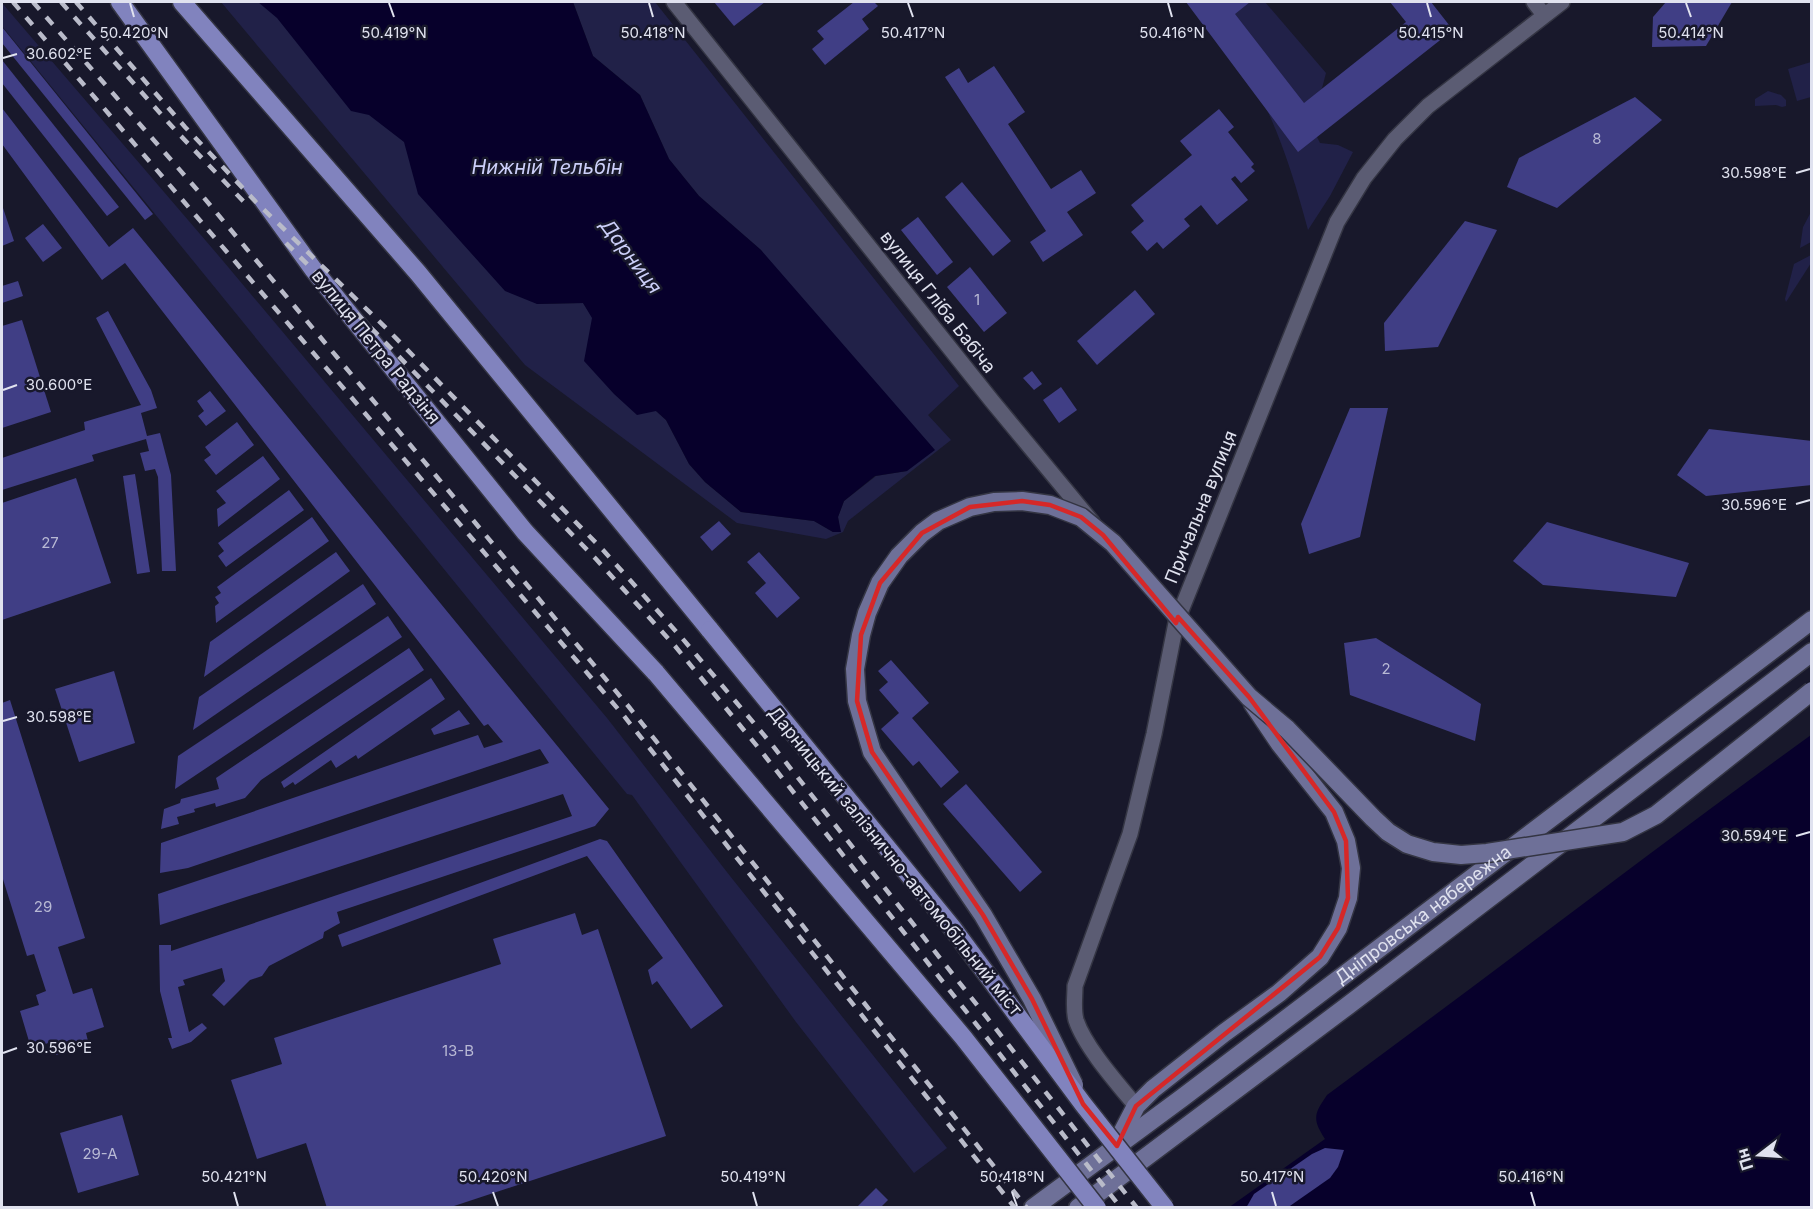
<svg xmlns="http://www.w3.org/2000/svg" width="1813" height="1209" font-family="Inter,sans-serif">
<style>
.green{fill:#212148}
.water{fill:#07002b}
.building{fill:#403e85}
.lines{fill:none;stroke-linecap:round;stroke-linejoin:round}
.street-casing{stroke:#343543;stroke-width:18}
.secondary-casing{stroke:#343543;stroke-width:21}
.primary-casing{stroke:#343543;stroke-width:21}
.street{stroke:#5b5c73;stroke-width:15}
.secondary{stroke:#6e7098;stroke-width:18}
.primary{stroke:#8183be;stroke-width:18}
.rail{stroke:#b9bbc9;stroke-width:4.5;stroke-dasharray:10 10;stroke-linecap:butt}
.secondary-bridge-casing{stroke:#343543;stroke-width:21;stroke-linecap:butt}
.primary-bridge-casing{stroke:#343543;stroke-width:21;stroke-linecap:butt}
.secondary-bridge{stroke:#6e7098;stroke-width:18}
.primary-bridge{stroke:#8183be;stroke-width:18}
.marked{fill:none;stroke:#d62828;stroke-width:4.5;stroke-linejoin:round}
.ticks{fill:none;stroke:#e0e2ef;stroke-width:2}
.labels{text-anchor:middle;stroke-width:5;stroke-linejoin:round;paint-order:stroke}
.number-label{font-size:15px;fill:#b8b9d4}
.street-label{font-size:18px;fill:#e0e2ef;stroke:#18182b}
.water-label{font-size:20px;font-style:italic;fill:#cccff9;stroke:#18182b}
.ticks-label{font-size:15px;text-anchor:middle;fill:#e0e2ef;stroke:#18182b;stroke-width:5;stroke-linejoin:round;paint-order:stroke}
</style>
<rect width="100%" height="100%" fill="#18182b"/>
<g class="green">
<path d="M221 2H323L537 304 583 303 656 411 666 420 689 464 705 482 741 512 814 521 833 532H840L838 517 844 501 876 476 907 471 761 250 699 196 669 159 640 95 593 56 573 2H655L959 386 928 415 951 440 848 521 843 532 826 539 737 523 525 365Z"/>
<path d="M1199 2H1265L1326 73 1321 92 1308 119 1320 143 1338 145 1353 152 1330 196 1308 230C1292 170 1273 111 1239 58 1227 39 1212 20 1199 2Z"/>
<path d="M2 3 218 255 607 718 730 876 947 1148 914 1173 796 1022 632 795 627 794 2 26Z"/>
<path d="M1811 62V97L1797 101 1788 69Z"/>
<path d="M1768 91 1781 95 1786 100V106L1782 107 1776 105 1755 106V99Z"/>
<path d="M1811 212V242L1800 248 1803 227Z"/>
<path d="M1811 255V263L1786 302 1785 299 1794 264Z"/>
</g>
<g class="water">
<path d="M258 2H573L593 56 640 95 669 159 699 196 761 250 935 450 907 471 875 476 844 501 838 517 841 532H833L814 521 741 512 705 482 689 464 666 420 656 411 637 415 614 394 584 361 592 318 583 303 537 304 505 291 418 194 404 142 369 115 351 111 277 18Z"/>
<path d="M1811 735V1207L1228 1208 1325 1139C1312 1119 1314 1114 1327 1095 1489 976 1648 853 1811 735Z"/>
</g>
<g class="building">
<path d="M714 2H765L734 26Z"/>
<path d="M854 2H874L878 6 862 19 869 29 825 65 812 49 824 39 817 31Z"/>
<path d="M1186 2H1250L1235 14 1304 103 1406 22 1390 2H1431L1453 30 1298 152Z"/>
<path d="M1666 2H1732L1706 46 1652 47 1653 17Z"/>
<path d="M2 27 153 214 145 220 2 43Z"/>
<path d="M2 60 119 207 107 216 2 83Z"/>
<path d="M994 66 1025 112 1008 124 1051 189 1081 170 1096 193 1067 212 1083 235 1043 262 1030 242 1046 231 945 77 959 68 968 83Z"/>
<path d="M1635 97 1662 120 1557 208 1507 187 1519 158Z"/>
<path d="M2 108 109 247 133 228 609 809 595 826 337 912 340 923 324 932 323 938 269 966 262 976 250 980 224 1006 212 995 225 981 222 968 183 980 185 985 178 987 189 1032 202 1023 207 1028 191 1042 172 1049 168 1038H172L160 991 159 945H171V951L572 816 563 794 160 925 158 894 549 763 540 749 188 868 160 873 161 843 478 735 484 748 503 742 488 724 484 726 125 263 102 280 2 144Z"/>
<path d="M1219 109 1234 127 1228 132 1254 164 1251 167 1255 171 1241 183 1235 176 1231 179 1248 200 1217 225 1201 205 1184 219 1190 226 1163 249 1157 242 1147 251 1131 232 1144 221 1131 205 1192 155 1180 141Z"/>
<path d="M962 182 1011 241 993 256 945 197Z"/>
<path d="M2 205 14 241 2 246Z"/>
<path d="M918 217 953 262 937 275 901 230Z"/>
<path d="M1465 221 1497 230 1438 347 1385 351 1384 323Z"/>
<path d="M43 224 62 248 43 262 25 238Z"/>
<path d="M970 267 1007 313 984 332 947 287Z"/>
<path d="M18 281 23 296 2 303V286Z"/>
<path d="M1135 290 1155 314 1097 365 1077 341Z"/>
<path d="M108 311 151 390 157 408 141 413 147 436 160 433 171 475 176 571H162L158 477 155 469 145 471 140 453 149 451 146 439 92 455 94 461 2 490V458L85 430 84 422 141 405 96 318Z"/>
<path d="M22 320 51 412 2 428V326Z"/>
<path d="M1032 371 1042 384 1034 390 1023 378Z"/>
<path d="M1061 387 1077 410 1059 423 1043 400Z"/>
<path d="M210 391 226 411 206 426 198 416 204 411 197 401Z"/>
<path d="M1350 408H1388L1360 537 1309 554 1301 524Z"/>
<path d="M237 422 254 445 216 475 204 460 211 455 205 447Z"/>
<path d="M1709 429 1812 441V485L1706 496 1677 475Z"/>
<path d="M263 456 280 479 218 527 217 509 226 503 216 491Z"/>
<path d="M135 474 150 572 137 574 123 476Z"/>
<path d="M76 478 111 583 2 620V503Z"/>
<path d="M289 490 304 510 226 567 218 556 224 551 218 543Z"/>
<path d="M312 517 329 541 216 623 215 606 219 603 215 597 221 593 217 587Z"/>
<path d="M719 521 731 534 712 551 700 537Z"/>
<path d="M1547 522 1689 563 1676 597 1543 585 1513 561Z"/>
<path d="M336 552 350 571 204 677 210 642Z"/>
<path d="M759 552 800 598 777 618 755 593 766 583 747 562Z"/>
<path d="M363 584 376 604 193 730 199 697Z"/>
<path d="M388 616 402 637 175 789 178 756Z"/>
<path d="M1376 638 1481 704 1475 741 1350 695 1344 643Z"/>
<path d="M409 648 424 670 261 780 245 798 216 807 215 803 194 809 195 812 177 817 179 824 161 829 164 809 180 803 181 799 219 789 216 778Z"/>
<path d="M891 660 929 703 912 718 959 772 941 788 919 761 913 766 881 729 899 713 879 690 888 682 878 671Z"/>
<path d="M114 671 135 743 79 762 55 689Z"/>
<path d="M431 678 445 699 358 759 356 755 336 768 331 760 295 785 293 782 284 788 281 782Z"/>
<path d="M10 700 85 938 58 947 73 994 92 988 104 1027 86 1033 89 1045 56 1055 52 1042 31 1048 20 1011 39 1005 36 995 46 991 34 954 27 956 2 876V703Z"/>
<path d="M459 710 470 724 434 735 431 729Z"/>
<path d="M966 784 1042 872 1020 892 943 804Z"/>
<path d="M600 839 607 841 723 1006 691 1029 657 981 652 985 648 970 663 958 587 856 342 947 338 935Z"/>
<path d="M575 913 582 935 598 929 666 1136 448 1208H327L306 1143 257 1159 231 1080 282 1064 274 1038 501 964 493 939Z"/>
<path d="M122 1115 139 1175 78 1193 60 1133Z"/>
<path d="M1325 1148 1344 1150 1338 1167 1330 1178 1287 1208H1246L1254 1194 1312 1154Z"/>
<path d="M876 1188 888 1200 880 1208H856Z"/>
</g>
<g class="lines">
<g class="street-casing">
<g id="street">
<path d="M674 2 992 401 1092 522"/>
<path d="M1534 2 1544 15"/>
<path d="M1136 1106C1117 1083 1085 1047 1076 1020 1073 1009 1075 997 1075 986L1130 834 1154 734 1176 623 1337 222 1364 178 1395 139 1428 106 1562 2"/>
</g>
</g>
<g class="secondary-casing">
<g id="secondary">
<path d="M1120 1144 1122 1133 1136 1106 1153 1089 1224 1033 1279 993 1320 957 1338 928 1348 898 1351 868 1346 841 1334 812 1280 744 1253 704"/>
<path id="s1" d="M1033 1208 1182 1098 1812 620"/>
<path d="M1078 1208 1346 1007 1812 652"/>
</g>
</g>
<g class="primary-casing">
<g id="primary">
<path d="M120 2 313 269 525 532 656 673"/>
<path d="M182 2 418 273 710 630"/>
</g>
</g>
<use href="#street" class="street"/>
<use href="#secondary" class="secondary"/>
<use href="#primary" class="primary"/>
<g class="rail">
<path d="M13 2 624 716 1015 1208"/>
<path d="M33 2 200 193 629 707 1027 1208"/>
<path d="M61 2 177 132 245 203"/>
<path d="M76 2 185 127 256 202 386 328 603 550 682 638 769 741 1137 1208"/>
<path d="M286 243 378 335 596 559 675 646 761 751 1121 1208"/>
</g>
<g class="secondary-bridge-casing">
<path id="secondary-bridge" d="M1074 1085 1032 999 983 915 872 752 857 701 855 669 861 635 867 613 880 583 899 556 922 533 938 521 970 507 994 502 1022 501 1050 505 1081 517 1113 543 1249 697 1287 729 1373 818 1388 832 1407 844 1433 852 1461 855 1487 853 1623 832 1656 815 1812 691"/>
</g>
<g class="primary-bridge-casing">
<g id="primary-bridge">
<path d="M710 630 954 930 1083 1104 1165 1208"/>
<path d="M656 673 963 1037 1097 1208"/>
</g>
</g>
<use href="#secondary-bridge" class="secondary-bridge"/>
<use href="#primary-bridge" class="primary-bridge"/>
</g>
<path class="marked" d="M1022 501 1050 505 1081 517 1103 535 1176 623 1178 617 1249 697 1334 812 1346 841 1348 898 1338 928 1320 957 1136 1106 1117 1146 1083 1104 1032 999 983 915 872 752 857 701 861 635 880 583 922 533 970 507Z"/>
<path class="ticks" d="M130 3 134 17M389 3 394 17M649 3 653 17M908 3 913 17M1168 3 1172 17M1427 3 1431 17M1686 3 1691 17M3 58 17 54M1796 173 1810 169M3 390 17 385M1796 504 1810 500M3 721 17 717M1796 836 1810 832M3 1053 17 1048M234 1192 238 1206M493 1192 498 1206M753 1192 757 1206M1012 1192 1017 1206M1272 1192 1276 1206M1531 1192 1535 1206"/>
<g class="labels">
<g class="number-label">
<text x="1597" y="144">8</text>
<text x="977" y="305">1</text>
<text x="50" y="548">27</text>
<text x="1386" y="674">2</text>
<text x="43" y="912">29</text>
<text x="458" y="1056">13-В</text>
<text x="100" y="1159">29-А</text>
</g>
<g class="street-label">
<text transform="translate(938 302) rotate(52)" y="6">вулиця Гліба Бабіча</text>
<text transform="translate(376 347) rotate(51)" y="6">вулиця Петра Радзіня</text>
<text transform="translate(1201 507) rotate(-68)" y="6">Причальна вулиця</text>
<text transform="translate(895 861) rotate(51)" y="6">Дарницький залізнично-автомобільний міст</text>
<text dy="6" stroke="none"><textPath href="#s1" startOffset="488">Дніпровська набережна</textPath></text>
</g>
<g class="water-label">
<text x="547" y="174">Нижній Тельбін</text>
<text transform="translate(631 256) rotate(53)" y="7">Дарниця</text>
</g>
</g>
<g class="ticks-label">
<text x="134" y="38">50.420°N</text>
<text x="394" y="38">50.419°N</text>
<text x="653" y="38">50.418°N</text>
<text x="913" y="38">50.417°N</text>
<text x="1172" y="38">50.416°N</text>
<text x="1431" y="38">50.415°N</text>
<text x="1691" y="38">50.414°N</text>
<text x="59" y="59">30.602°E</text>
<text x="1754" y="178">30.598°E</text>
<text x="59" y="390">30.600°E</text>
<text x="1754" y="510">30.596°E</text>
<text x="59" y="722">30.598°E</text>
<text x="1754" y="841">30.594°E</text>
<text x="59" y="1053">30.596°E</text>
<text x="234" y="1182">50.421°N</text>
<text x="493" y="1182">50.420°N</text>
<text x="753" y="1182">50.419°N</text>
<text x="1012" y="1182">50.418°N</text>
<text x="1272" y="1182">50.417°N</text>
<text x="1531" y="1182">50.416°N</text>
</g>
<rect width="1813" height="1209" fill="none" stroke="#e0e2ef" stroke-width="6"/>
<g transform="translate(1759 1155) rotate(253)" stroke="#18182b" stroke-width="4.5" paint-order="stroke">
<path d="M0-4.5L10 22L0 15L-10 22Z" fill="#e0e2ef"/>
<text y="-9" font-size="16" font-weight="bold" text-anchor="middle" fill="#e0e2ef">Пн</text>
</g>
</svg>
